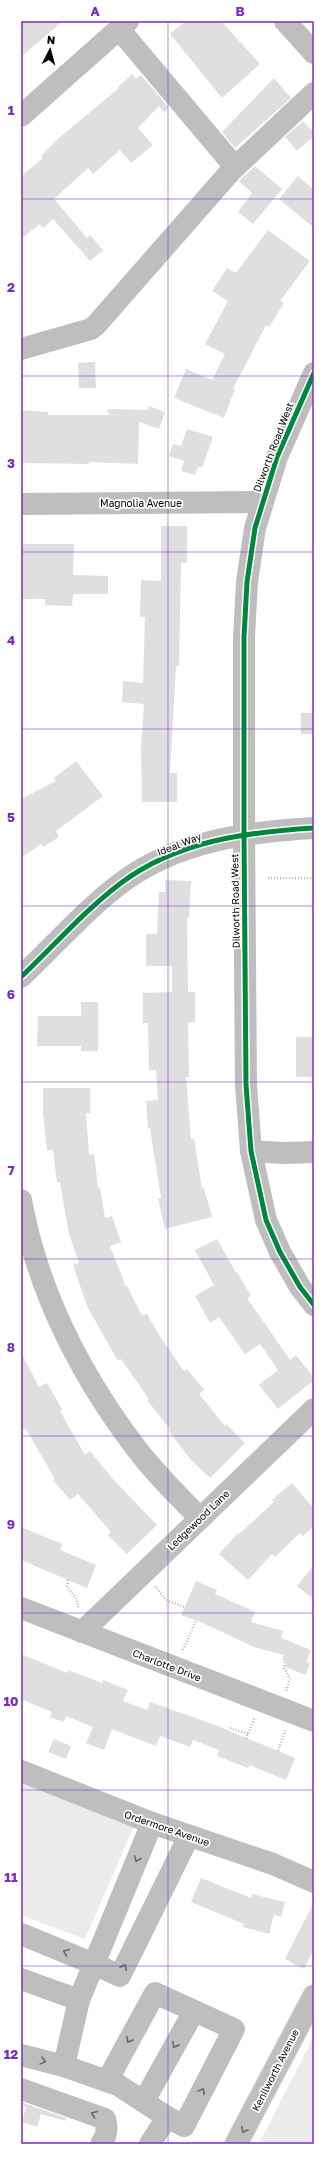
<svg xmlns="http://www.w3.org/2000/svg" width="335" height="2165" font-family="'Golos Text',sans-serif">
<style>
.green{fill:#ebebeb}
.building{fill:#dfdfdf}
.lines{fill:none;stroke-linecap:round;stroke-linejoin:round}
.major-casing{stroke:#dbdbdb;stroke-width:24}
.path{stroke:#b9b9b9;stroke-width:2.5;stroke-dasharray:1 2;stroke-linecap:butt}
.minor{stroke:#bebebe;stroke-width:22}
.major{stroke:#bebebe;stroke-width:22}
.cycleway-casing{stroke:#fff;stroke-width:8}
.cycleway{stroke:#00873e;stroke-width:5}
.oneway{stroke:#686868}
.grid{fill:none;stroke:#7b2cbf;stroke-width:1;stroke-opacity:0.55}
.labels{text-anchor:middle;stroke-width:3.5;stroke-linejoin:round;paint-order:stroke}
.street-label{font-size:10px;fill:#000;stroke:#fff}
.neatline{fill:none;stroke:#7b2cbf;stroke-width:1.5}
.grid-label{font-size:13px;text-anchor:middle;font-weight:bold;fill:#7b2cbf}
</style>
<rect width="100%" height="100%" fill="#fff"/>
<g class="green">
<path d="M21 1778 134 1826 85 1939 21 1915Z"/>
<path d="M314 2036V2144H259Z"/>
</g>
<g class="building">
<path d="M21 21H63L21 57Z"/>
<path d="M186 21H221L260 64 222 98 170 34Z"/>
<path d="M132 74 136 79 141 75 169 108 164 112 159 106 138 128 153 145 131 163 120 150 93 174 88 168 54 199 87 238 90 235 103 250 90 261 53 219 43 228 40 224 21 239V176L43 158 41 156 60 137 119 88 118 87Z"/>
<path d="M274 78 291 98 235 148 222 132Z"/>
<path d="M303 121 314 133V136L297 151 285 137Z"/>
<path d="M255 166 282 189 253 224 238 212 252 193 239 181Z"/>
<path d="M298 176 314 190V228L279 199Z"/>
<path d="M268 230 310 261 280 301 284 303 269 327 266 325 233 389H235L224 418 174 398 186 369 212 380 225 354 205 344 228 301 212 291 227 268 236 273Z"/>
<path d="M95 362 96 388H79L78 363Z"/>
<path d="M149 406 165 412 159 429 139 422 138 464 89 462V464L21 463V410L48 412V415H111L107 412 108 409 148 410Z"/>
<path d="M187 429 213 437 202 468 198 467 195 475 181 471 184 461 169 456 173 444 181 446Z"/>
<path d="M161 526H187V563H181L179 666H176L170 773H177V802H142L141 747 144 704 122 702 123 681 143 683 145 617H140L141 580 161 581Z"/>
<path d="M21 544H74L73 575 108 576V594H73L72 606 45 605V599H21Z"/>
<rect x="301" y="713" width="13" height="21"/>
<path d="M76 761 103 796 56 831 59 837 43 847 41 844 21 858V799L56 781 54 778Z"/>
<path d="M165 880 191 881 189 918H187L188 992H195V1022L188 1023 189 1077H186L191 1139H194L202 1188H204L212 1217 165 1229 158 1199 161 1198 150 1128H148L146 1101 158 1100 156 1070H149L148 1023H143V993L172 992V966H146V934H157L159 892H165Z"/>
<path d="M81 1002H98V1051H81V1046H37L38 1016H81Z"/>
<rect x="296" y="1037" width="18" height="40"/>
<path d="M43 1088H90V1113H86L89 1155 94 1154 98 1188H100L105 1218 112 1216 121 1242 110 1246 126 1287 127 1286 142 1316 147 1314 159 1335 184 1371 187 1369 204 1390 199 1394 225 1426 226 1424 245 1443 210 1478 191 1460 168 1430 170 1429 147 1400 149 1399 121 1359 118 1361 87 1306 73 1265 79 1263 69 1234 60 1182 57 1183 53 1150H47L43 1113Z"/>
<path d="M217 1239 236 1273 237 1272 251 1296 247 1298 290 1360 296 1355 314 1378V1380L278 1409 259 1385 278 1370 260 1344 245 1354 219 1317 210 1323 195 1296 214 1285 195 1250Z"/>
<path d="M21 1353 39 1387 47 1383 62 1409 60 1411 85 1455 90 1451 112 1478 157 1525 127 1554 108 1535 111 1532 78 1494 70 1500 53 1480 55 1479 26 1429 21 1431Z"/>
<path d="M292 1483 314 1509V1526L303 1536 300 1533 275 1557 272 1554 248 1580 219 1554 238 1533 239 1534 274 1502 272 1500Z"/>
<path d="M21 1527 62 1544 60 1550 96 1565 87 1588 21 1560Z"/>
<path d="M314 1565V1599L297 1586Z"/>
<path d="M196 1581 217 1590 215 1594 255 1612 251 1622 283 1631 281 1638 311 1650 306 1662 310 1663 306 1675 285 1667 287 1662 282 1660 284 1655 254 1647 203 1623 181 1615Z"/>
<path d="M21 1654 67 1673 68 1670 102 1683 103 1680 128 1690 123 1701 147 1710 150 1702 215 1725 295 1758 286 1780 249 1765 248 1768 217 1756 219 1750 193 1740 190 1747 160 1736 156 1746 112 1729 104 1750 86 1743 93 1727 66 1716 64 1722 50 1717 52 1712 21 1699Z"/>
<path d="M54 1739 71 1746 66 1759 48 1752Z"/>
<path d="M201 1878 251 1898 252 1894 285 1902 281 1917 274 1915 269 1934 243 1927 244 1924 191 1902Z"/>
<path d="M314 1902V1949L304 1969 285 1959Z"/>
<path d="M21 2102 66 2118 65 2121 41 2114 37 2127 22 2122 26 2107 21 2105Z"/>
</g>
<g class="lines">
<g class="major-casing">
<path id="major" d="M236 2144 314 1996"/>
</g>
<g class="path">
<path d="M268 878H312"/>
<path d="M68 1580 67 1587 76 1598 79 1609"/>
<path d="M155 1586 166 1600 184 1607"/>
<path d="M183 1650 196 1621"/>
<path d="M285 1662 284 1668 290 1678 286 1691"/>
<path d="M230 1728 248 1734"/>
<path d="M246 1739 255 1717"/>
<path d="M278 1751 286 1729"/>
</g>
<g class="minor">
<path d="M285 21 314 53"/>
<path d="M119 29 235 167"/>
<path d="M21 116 128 21"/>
<path d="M21 349 91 329 96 325 231 171 314 93"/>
<path d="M314 373 277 457 255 528 247 582 244 637V834L246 1085 251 1151 266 1220 280 1252 300 1287 314 1305"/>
<path d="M21 504 262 502"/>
<path d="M21 977C54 946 84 911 121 883 177 841 246 832 314 828"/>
<path d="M251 1151 285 1153 314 1152"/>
<path d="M21 1200C37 1290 81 1376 136 1448 155 1473 178 1496 200 1518"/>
<path d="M21 1608 314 1721"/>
<path d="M82 1632 314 1409"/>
<path d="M21 1771 152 1823 273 1864 314 1882"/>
<path d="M21 1934 94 1964 152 1823"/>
<path d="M21 1979 79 2000"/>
<path d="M21 2055 64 2066 118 2085 167 2117 150 2144"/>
<path d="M64 2066 79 2000 94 1964 120 1976 189 1836"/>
<path d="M107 2081 155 1993 234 2029 184 2126 167 2117"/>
<path d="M21 2089 105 2119C108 2129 107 2136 101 2144"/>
<path d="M144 2101 194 2011"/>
</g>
<use href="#major" class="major"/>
<g class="cycleway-casing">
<g id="cycleway">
<path d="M314 373 277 457 255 528 247 582 244 637V834L246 1085 251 1151 266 1220 280 1252 300 1287 314 1305"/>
<path d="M21 977C54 946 84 911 121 883 177 841 246 832 314 828"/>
</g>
</g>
<use href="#cycleway" class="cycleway"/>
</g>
<defs><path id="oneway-chevron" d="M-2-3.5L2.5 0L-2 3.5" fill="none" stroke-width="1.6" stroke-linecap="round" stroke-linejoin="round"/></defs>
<g class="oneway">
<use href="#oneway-chevron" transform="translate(137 1859) rotate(112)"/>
<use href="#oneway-chevron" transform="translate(66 1952) rotate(-157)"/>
<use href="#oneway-chevron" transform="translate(124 1967) rotate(-63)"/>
<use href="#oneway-chevron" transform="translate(129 2040) rotate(119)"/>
<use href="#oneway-chevron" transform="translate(175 2045) rotate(119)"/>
<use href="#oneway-chevron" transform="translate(43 2061) rotate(15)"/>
<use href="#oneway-chevron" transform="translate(202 2091) rotate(-62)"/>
<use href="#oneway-chevron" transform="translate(94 2114) rotate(-158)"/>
<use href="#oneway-chevron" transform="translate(244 2130) rotate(117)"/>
</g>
<path class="grid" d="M168 21V2144M21 199H314M21 376H314M21 552H314M21 729H314M21 906H314M21 1082H314M21 1259H314M21 1436H314M21 1613H314M21 1790H314M21 1966H314"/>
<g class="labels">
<g class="street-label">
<text transform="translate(273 447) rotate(-69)" y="4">Dilworth Road West</text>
<text x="141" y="507">Magnolia Avenue</text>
<text transform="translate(179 844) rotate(-21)" y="4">Ideal Way</text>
<text transform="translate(235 901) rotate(-91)" y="4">Dilworth Road West</text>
<text transform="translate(198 1520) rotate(-44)" y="4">Ledgewood Lane</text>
<text transform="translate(167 1665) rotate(21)" y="4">Charlotte Drive</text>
<text transform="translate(167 1828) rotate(19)" y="4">Ordermore Avenue</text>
<text transform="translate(275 2070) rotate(-63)" y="4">Kenilworth Avenue</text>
</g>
</g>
<rect width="335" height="2165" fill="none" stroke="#ffffff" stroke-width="44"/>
<g transform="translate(50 50) rotate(6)" stroke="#ffffff" stroke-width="3" paint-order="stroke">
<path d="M0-3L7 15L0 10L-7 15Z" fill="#000000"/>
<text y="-6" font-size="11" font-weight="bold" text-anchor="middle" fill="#000000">N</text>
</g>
<rect x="22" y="22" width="291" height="2121" class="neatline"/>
<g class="grid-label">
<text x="95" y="16">A</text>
<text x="240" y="16">B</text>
<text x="11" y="115">1</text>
<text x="11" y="292">2</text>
<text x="11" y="468">3</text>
<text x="11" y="645">4</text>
<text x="11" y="822">5</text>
<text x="11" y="999">6</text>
<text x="11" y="1175">7</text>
<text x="11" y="1352">8</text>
<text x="11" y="1529">9</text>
<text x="11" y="1706">10</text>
<text x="11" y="1882">11</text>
<text x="11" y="2059">12</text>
</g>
</svg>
